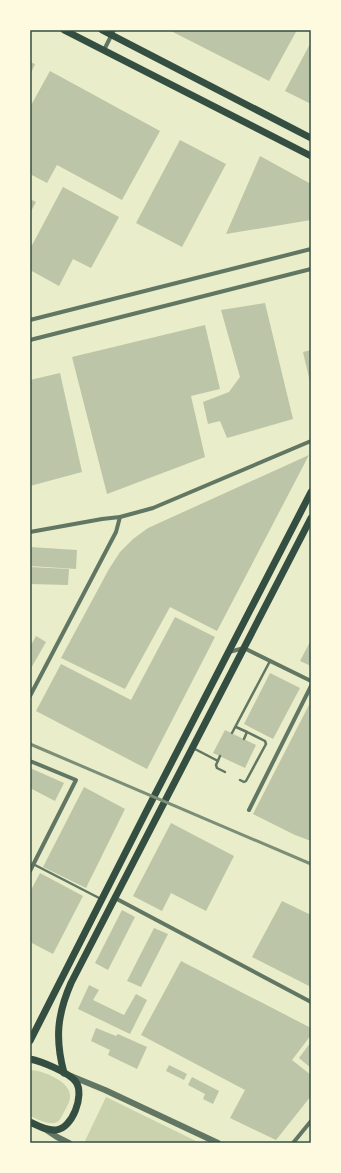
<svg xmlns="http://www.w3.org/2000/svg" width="341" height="1173" font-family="Poppins,sans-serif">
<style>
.green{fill:#cad2ad}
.building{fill:#bcc5a7}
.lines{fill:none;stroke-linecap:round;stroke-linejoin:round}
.service{stroke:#617663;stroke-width:2.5}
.minor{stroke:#617663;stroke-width:4}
.tertiary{stroke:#617663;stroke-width:6}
.primary{stroke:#344e41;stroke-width:7}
.rail{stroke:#7c8e77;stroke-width:3}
.neatline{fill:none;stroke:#344e41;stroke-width:1.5}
</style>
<rect width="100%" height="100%" fill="#e9edc9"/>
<g class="green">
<path d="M30 1070C42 1070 72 1082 70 1097 70 1102 66 1108 64 1112 61 1117 60 1122 54 1123 46 1124 37 1119 30 1116Z"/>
<path d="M106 1097 200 1143H89L85 1141Z"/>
</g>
<g class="building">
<path d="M169 30H297L269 81Z"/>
<path d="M311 42V104L285 91Z"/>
<path d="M30 62 35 64 30 75Z"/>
<path d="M50 71 160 131 122 200 57 165 47 183 30 174V107Z"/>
<path d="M180 140 226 164 182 247 136 223Z"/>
<path d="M260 156 311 184V220L226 234Z"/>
<path d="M63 187 119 217 91 268 73 259 59 286 30 270V249Z"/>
<path d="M30 199 36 202 30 213Z"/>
<path d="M265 303 293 419 227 438 220 421 208 424 203 402 229 392 240 377 221 310Z"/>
<path d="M205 325 220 389 191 396 205 457 107 494 72 357Z"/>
<path d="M311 350V381L310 382 303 352Z"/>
<path d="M60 373 82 472 30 486V380Z"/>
<path d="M309 455 217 631 170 607 125 689 61 658 109 569 120 552 133 539 148 528Z"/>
<path d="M30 547 77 550 76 569 30 566Z"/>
<path d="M30 567 69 569 68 585 30 584Z"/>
<path d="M175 617 215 637 147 769 36 711 61 664 131 700Z"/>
<path d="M36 636 46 642 30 670V647Z"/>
<path d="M311 640V666L300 661Z"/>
<path d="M270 673 300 688 273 739 244 724Z"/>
<path d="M311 701V841L295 835 253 814Z"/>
<path d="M225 730 256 745 245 768 213 753Z"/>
<path d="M30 768 64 783 55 801 30 788Z"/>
<path d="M84 787 125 809 86 888 43 867Z"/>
<path d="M171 823 234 856 206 911 171 893 162 911 133 896Z"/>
<path d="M40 873 83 896 53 954 30 942V892Z"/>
<path d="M282 901 311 915V987L252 957Z"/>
<path d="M122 910 135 917 108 970 95 963Z"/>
<path d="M154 928 168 934 141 987 127 981Z"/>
<path d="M181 961 311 1028V1035L292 1060 311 1075V1096L276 1140 230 1118 245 1090 141 1035Z"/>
<path d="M89 985 99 990 93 1000 124 1015 136 994 147 1000 130 1034 78 1009Z"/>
<path d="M96 1028 116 1036 118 1034 147 1047 137 1069 108 1055 110 1050 91 1041Z"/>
<path d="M311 1042V1068L299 1058Z"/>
<path d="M169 1065 187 1074 184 1080 166 1071Z"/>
<path d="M192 1077 219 1091 213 1104 203 1099 205 1094 188 1085Z"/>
</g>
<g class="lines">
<g class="service">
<path d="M236 727 247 732 244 739"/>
<path d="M232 733 270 661"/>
<path d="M193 748 218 761"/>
<path d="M220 756 216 765 217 768 225 772"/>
<path d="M240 780 244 782 246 781 266 744 265 741 247 732"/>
<path d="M33 864 101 899"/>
</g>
<g class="minor">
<path d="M104 50 114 30"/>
<path d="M30 320 311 249"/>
<path d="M30 340 311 269"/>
<path d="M30 532 102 519 120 517 153 508 311 441"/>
<path d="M229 652 244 648 311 681"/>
<path d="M30 696 116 532 120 517"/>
<path d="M30 761 76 780 30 871"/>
<path d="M249 810 311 686"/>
<path d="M115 898 311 1002"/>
<path d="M293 1143 311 1121"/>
</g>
<g class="tertiary">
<path d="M71 1076 105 1090 218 1143"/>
<path d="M45 1129 57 1137 69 1143"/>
</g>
<g class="primary">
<path d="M64 30 311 156"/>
<path d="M102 30 311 138"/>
<path d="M30 1041 145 814 311 492"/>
<path d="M30 1059C41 1061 70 1073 76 1082 85 1095 72 1129 56 1130 47 1131 38 1126 30 1122"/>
<path d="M64 1073C55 1039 57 1015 71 983L311 518"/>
</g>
<path class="rail" d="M30 744 311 864"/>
</g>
<rect width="341" height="1173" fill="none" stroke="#fefae0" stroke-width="62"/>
<rect x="31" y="31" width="279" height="1111" class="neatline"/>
</svg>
